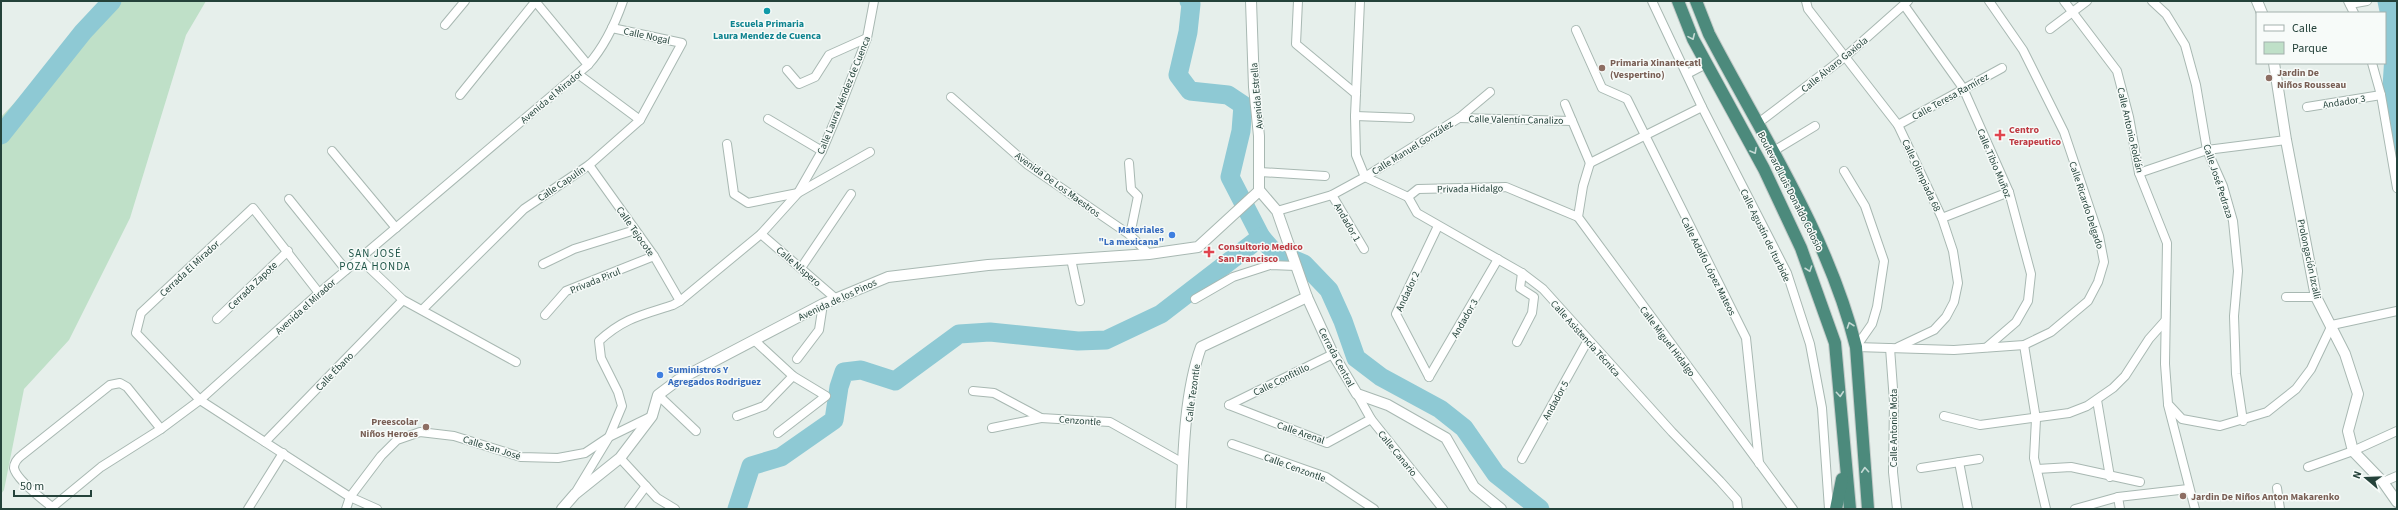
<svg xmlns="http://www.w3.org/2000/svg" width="2398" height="510" font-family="'Source Sans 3',sans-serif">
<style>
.green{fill:#bfe0c8}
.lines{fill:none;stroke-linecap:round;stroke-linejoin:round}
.river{stroke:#8ec9d4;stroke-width:19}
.minor-casing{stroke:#a8b8b2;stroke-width:10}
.tertiary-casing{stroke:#a8b8b2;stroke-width:12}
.trunk-casing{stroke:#c2cac8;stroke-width:14}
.minor{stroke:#fff;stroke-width:8}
.tertiary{stroke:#fff;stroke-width:10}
.trunk{stroke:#4c8a7c;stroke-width:12}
.oneway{stroke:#c4d9d4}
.culture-dot{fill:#0f9aa8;stroke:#f7fbf9;stroke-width:1.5}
.education-dot{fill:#8d6e63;stroke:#f7fbf9;stroke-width:1.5}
.health-dot{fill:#e0444e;stroke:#f7fbf9;stroke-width:1.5}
.shop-dot{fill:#3f7fe0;stroke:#f7fbf9;stroke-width:1.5}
.labels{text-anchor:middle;stroke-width:3;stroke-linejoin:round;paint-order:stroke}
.culture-label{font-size:10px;font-weight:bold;fill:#0d838f;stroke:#f7fbf9}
.street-label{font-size:10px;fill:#24423a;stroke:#f7fbf9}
.education-label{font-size:10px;font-weight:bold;fill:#785e54;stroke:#f7fbf9;text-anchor:start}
.health-label{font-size:10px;font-weight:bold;fill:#be3a42;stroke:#f7fbf9;text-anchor:start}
.shop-label{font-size:10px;font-weight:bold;fill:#366cbe;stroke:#f7fbf9;text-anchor:end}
.neighbourhood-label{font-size:11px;letter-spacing:1px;fill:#1f5548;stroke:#f7fbf9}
</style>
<rect width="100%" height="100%" fill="#e6efeb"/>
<path class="green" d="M112 1H206L186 35 130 218 69 340 24 389 4 490 1 494V117Z"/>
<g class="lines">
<g class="river">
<path d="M1189 1 1191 4 1188 32 1178 75 1190 91 1228 95 1243 105 1241 131 1230 177 1261 237 1273 251 1304 264 1329 290 1343 321 1356 358 1381 377 1440 409 1464 428 1496 474 1540 509"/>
<path d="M2387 1 2395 39 2391 103 2397 143"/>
<path d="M1 135 83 32 112 1"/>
<path d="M737 509 751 466 781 457 834 420 839 387 844 372 861 370 895 381 959 334 990 332 1078 341 1106 340 1161 314 1261 237"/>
</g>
<g class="minor-casing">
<g id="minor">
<path d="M535 1 588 65"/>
<path d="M1298 1 1296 44 1356 94"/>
<path d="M1360 1 1355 116 1356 155 1365 177 1408 197"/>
<path d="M1652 1 1702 107 1787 273 1810 344 1822 408 1829 509"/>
<path d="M1806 1 1808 9 1898 125 1942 218 1953 251 1958 283 1954 302 1946 317 1934 330 1898 347"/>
<path d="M2064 1 2117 71 2129 117 2139 173 2167 243 2165 364 2168 404 2182 419 2220 426 2267 412 2296 389 2311 369 2332 325 2397 311"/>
<path d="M2152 1 2166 14 2185 45 2196 85 2207 150 2223 186 2233 221 2238 271 2234 316 2236 374 2243 421"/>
<path d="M2348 1 2354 13"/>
<path d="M2350 4 2367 1"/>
<path d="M1904 5 1963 88 2009 192 2031 274 2028 301 2016 322 1987 347"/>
<path d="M445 25 465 1"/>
<path d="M2050 29 2087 1"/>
<path d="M1576 30 1602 88 1627 99 1746 338 1759 463"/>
<path d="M2372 63 2381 95 2397 188"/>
<path d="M787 70 799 84 815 77 829 55 867 38"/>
<path d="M578 74 640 120"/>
<path d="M1687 74 1706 64"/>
<path d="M460 95 535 2"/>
<path d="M951 97 1028 165 1130 235 1149 254"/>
<path d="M1565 104 1590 163"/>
<path d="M2307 107 2381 95"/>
<path d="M1355 116 1410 118"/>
<path d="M1459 118 1572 121"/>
<path d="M768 119 822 151"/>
<path d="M1757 124 1846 56 1908 1"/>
<path d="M1898 125 2002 68"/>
<path d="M727 144 734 194 748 203 798 193 870 152"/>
<path d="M332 151 396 228"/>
<path d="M1772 152 1815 126"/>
<path d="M1129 163 1131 189 1138 196 1130 235"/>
<path d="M1590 163 1583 186 1578 217 1793 509"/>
<path d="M1590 163 1702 107"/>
<path d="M589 165 654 256 680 301"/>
<path d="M1844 171 1865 206 1884 261 1877 307 1872 324 1856 347"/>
<path d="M1260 172 1325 176"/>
<path d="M2139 173 2207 150 2286 140"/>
<path d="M1332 195 1364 249"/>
<path d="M1408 197 1417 213 1522 273 1543 289 1672 432 1720 481 1737 500 1738 509"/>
<path d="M1408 197 1418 189 1506 187 1578 217"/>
<path d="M289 199 346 270"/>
<path d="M1277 211 1332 195 1365 177 1459 118 1490 92"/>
<path d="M1942 218 2009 192"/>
<path d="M761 234 835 298"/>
<path d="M360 259 403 300 516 362"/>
<path d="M1071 259 1080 301"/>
<path d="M543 264 574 249 635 230"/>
<path d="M801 268 851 194"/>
<path d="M319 293 253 208 141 313 136 333 200 400 350 497 377 509"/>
<path d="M2286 297H2316"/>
<path d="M1195 299 1233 277 1270 265 1296 266"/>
<path d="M422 310 524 209 589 165 640 120 682 43 612 28"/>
<path d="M545 315 566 291 654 256"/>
<path d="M217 319 288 251"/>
<path d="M754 340 793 376 826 396 778 433"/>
<path d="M1517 342 1532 313 1534 297 1520 288 1522 273"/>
<path d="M2024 345 2036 419 2034 458 2046 509"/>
<path d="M1856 347 1954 350 2024 345 2051 332 2088 301 2098 282 2104 262 2099 236 2064 132 2023 50 1989 1"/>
<path d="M1890 348 1894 402 1893 472 1897 509"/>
<path d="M797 359 819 330 823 304"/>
<path d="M1429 377 1396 314 1438 226"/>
<path d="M1429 377 1498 259"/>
<path d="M973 391 994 393 1041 418 1110 422 1183 463"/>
<path d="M1357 394 1371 419 1443 509"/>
<path d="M658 395 696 431"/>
<path d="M2097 400 2110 477"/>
<path d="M1229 405 1327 443 1371 419"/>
<path d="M1229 405 1333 354"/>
<path d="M2168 405 2195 509"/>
<path d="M737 416 764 406 793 376"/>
<path d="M1944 416 1980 425 2069 413 2087 406 2113 388 2125 376 2149 339 2165 321"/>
<path d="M992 428 1041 418"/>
<path d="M265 442 403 300"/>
<path d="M1232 444 1326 477 1374 509"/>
<path d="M620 458 657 498 675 509"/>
<path d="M1522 459 1588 340"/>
<path d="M1959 462 1968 509"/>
<path d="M2308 467 2353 451 2397 431"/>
<path d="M1921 468 1979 459"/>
<path d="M2037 469 2071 467 2140 482"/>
<path d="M2383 482 2397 476"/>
<path d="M2277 488 2280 509"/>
<path d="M577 490 609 437 622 406 618 392 601 358 599 341C624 318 642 315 673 305L680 301 761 234 798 193 822 151 838 113 867 38 874 1"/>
<path d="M2118 497 2120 509"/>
<path d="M52 507C43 500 16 479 14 468 14 463 18 458 22 455L110 385 120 383 127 387 161 429"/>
<path d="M50 509 101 467 161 429 200 400 319 293 588 65C604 47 615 24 623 1"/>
<path d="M248 509 283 453"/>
<path d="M346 509 350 497 381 456 397 440 420 432 454 436 521 457 558 458 585 453 609 437 652 416"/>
<path d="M629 509 646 486"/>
<path d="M2075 509 2118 497 2188 489"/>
</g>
</g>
<g class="tertiary-casing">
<g id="tertiary">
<path d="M1251 1 1254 87 1259 136V190L1277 211 1307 297 1333 354 1357 394 1388 405 1446 438 1474 487 1501 509"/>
<path d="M2257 1 2262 13"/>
<path d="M2274 63 2286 140 2316 297 2345 354 2358 394 2348 431 2353 451 2383 482 2397 502"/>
<path d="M562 509 575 494 620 458 652 416 658 395 678 380 823 304 888 277 988 265 1149 254 1198 247 1259 191"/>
<path d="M1181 509C1183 459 1184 394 1201 347L1307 297"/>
</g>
</g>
<g class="trunk-casing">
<g id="trunk">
<path d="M1678 1 1693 39 1764 169 1801 248 1835 343 1850 509"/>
<path d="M1696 1 1709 34C1762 135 1828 235 1856 347L1868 509"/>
<path d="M1836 509 1842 479"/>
</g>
</g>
<use href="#minor" class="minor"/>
<use href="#tertiary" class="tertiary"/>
<use href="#trunk" class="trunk"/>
</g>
<defs><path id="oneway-chevron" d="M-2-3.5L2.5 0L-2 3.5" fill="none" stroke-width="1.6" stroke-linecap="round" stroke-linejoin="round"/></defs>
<g class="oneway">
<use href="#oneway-chevron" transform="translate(1692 37) rotate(66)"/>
<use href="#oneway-chevron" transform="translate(1754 151) rotate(61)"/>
<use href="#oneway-chevron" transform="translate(1809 269) rotate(71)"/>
<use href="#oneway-chevron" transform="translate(1850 325) rotate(-109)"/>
<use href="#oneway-chevron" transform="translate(1840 394) rotate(85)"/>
<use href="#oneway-chevron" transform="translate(1865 470) rotate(-94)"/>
</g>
<circle class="culture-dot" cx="767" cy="11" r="4"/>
<g class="education-dot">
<circle cx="1602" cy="68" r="4"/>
<circle cx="2269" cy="78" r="4"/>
<circle cx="426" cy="427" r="4"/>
<circle cx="2183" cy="496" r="4"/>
</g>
<g class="health-dot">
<path d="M1998 129h4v4h4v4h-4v4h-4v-4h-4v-4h4z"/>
<path d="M1207 246h4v4h4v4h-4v4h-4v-4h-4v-4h4z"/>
</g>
<g class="shop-dot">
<circle cx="1172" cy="235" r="4"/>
<circle cx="660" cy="375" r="4"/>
</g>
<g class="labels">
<g class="culture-label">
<text x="767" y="27">Escuela Primaria<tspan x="767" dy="12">Laura Mendez de Cuenca</tspan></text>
</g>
<g class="street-label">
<text transform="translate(647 35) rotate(12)" y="4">Calle Nogal</text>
<text transform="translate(1834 64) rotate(-39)" y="4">Calle Álvaro Gaxiola</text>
<text transform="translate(843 95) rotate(-68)" y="4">Calle Laura Méndez de Cuenca</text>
<text transform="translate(551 96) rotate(-40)" y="4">Avenida el Mirador</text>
<text transform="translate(1256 96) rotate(-95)" y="4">Avenida Estrella</text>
<text transform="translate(1950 96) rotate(-29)" y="4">Calle Teresa Ramírez</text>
<text transform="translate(2344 101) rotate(-9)" y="4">Andador 3</text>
<text transform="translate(1516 119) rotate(1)" y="4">Calle Valentín Canalizo</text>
<text transform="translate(2131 130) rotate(77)" y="4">Calle Antonio Roldán</text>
<text transform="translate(1412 147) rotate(-32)" y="4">Calle Manuel González</text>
<text transform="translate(1995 163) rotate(67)" y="4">Calle Tibio Muñoz</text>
<text transform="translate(1922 175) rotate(65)" y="4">Calle Olimpiada 68</text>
<text transform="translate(2219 181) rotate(72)" y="4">Calle José Pedraza</text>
<text transform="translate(561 183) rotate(-34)" y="4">Calle Capulín</text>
<text transform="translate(1058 184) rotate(36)" y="4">Avenida De Los Maestros</text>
<text transform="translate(1470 188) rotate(-1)" y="4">Privada Hidalgo</text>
<text transform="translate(1791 191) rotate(63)" y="4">Boulevard Luis Donaldo Colosio</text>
<text transform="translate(2087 205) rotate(72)" y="4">Calle Ricardo Delgado</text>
<text transform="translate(1348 222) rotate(60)" y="4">Andador 1</text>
<text transform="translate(636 231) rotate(55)" y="4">Calle Tejocote</text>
<text transform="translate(1766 235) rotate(64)" y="4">Calle Agustín de Iturbide</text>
<text transform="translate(2310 259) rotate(78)" y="4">Prolongación Izcalli</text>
<text transform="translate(799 266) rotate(41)" y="4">Calle Níspero</text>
<text transform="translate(1709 266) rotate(63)" y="4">Calle Adolfo López Mateos</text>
<text transform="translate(189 268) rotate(-43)" y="4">Cerrada El Mirador</text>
<text transform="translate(595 280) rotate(-22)" y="4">Privada Pirul</text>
<text transform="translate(252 285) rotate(-44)" y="4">Cerrada Zapote</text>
<text transform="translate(1407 291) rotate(-65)" y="4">Andador 2</text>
<text transform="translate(837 299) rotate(-25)" y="4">Avenida de los Pinos</text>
<text transform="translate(305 306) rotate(-42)" y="4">Avenida el Mirador</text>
<text transform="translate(1464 318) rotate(-60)" y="4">Andador 3</text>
<text transform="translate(1586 338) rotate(48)" y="4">Calle Asistencia Técnica</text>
<text transform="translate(1668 341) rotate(53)" y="4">Calle Miguel Hidalgo</text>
<text transform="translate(1337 357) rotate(62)" y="4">Cerrada Central</text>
<text transform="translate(334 371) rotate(-46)" y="4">Calle Ébano</text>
<text transform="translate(1281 379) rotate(-26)" y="4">Calle Confitillo</text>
<text transform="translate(1192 393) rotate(-82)" y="4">Calle Tezontle</text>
<text transform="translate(1555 400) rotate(-61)" y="4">Andador 5</text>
<text transform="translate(1080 420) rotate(4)" y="4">Cenzontle</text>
<text transform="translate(1893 428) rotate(-90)" y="4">Calle Antonio Mota</text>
<text transform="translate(1301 432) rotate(19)" y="4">Calle Arenal</text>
<text transform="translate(492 447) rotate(17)" y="4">Calle San José</text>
<text transform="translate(1398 453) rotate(51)" y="4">Calle Canario</text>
<text transform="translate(1295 467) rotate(20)" y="4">Calle Cenzontle</text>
</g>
<g class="education-label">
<text x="1610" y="66">Primaria Xinantecatl<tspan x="1610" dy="12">(Vespertino)</tspan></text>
<text x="2277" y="76">Jardin De<tspan x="2277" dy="12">Niños Rousseau</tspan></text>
<text x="418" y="425" text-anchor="end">Preescolar<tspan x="418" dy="12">Niños Heroes</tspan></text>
<text x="2191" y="500">Jardin De Niños Anton Makarenko</text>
</g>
<g class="health-label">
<text x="2009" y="133">Centro<tspan x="2009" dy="12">Terapeutico</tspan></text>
<text x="1218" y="250">Consultorio Medico<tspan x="1218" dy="12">San Francisco</tspan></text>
</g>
<g class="shop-label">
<text x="1164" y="233">Materiales<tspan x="1164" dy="12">"La mexicana"</tspan></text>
<text x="668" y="373" text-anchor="start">Suministros Y<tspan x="668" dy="12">Agregados Rodriguez</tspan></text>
</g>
<g class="neighbourhood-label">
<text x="375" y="257">SAN JOSÉ<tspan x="375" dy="13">POZA HONDA</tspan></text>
</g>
</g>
<rect width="2398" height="510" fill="none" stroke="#24423a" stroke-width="4"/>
<rect x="2256" y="12" width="130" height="52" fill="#f7fbf9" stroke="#a3b1ad"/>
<rect x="2264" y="25" width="20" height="6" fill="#ffffff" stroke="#a3b1ad"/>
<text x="2292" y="32" font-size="12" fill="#24423a">Calle</text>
<rect x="2264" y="42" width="20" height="12" fill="#bfe0c8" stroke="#a3b1ad"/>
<text x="2292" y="52" font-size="12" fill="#24423a">Parque</text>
<g transform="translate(2366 478) rotate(289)" stroke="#f7fbf9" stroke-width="3" paint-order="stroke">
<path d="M0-3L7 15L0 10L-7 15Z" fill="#24423a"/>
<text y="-6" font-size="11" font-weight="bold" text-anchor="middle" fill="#24423a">N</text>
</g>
<path d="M14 490v6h77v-6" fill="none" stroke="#24423a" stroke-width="2"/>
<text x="20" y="490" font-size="12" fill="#24423a" stroke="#f7fbf9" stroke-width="3" paint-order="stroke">50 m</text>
</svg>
